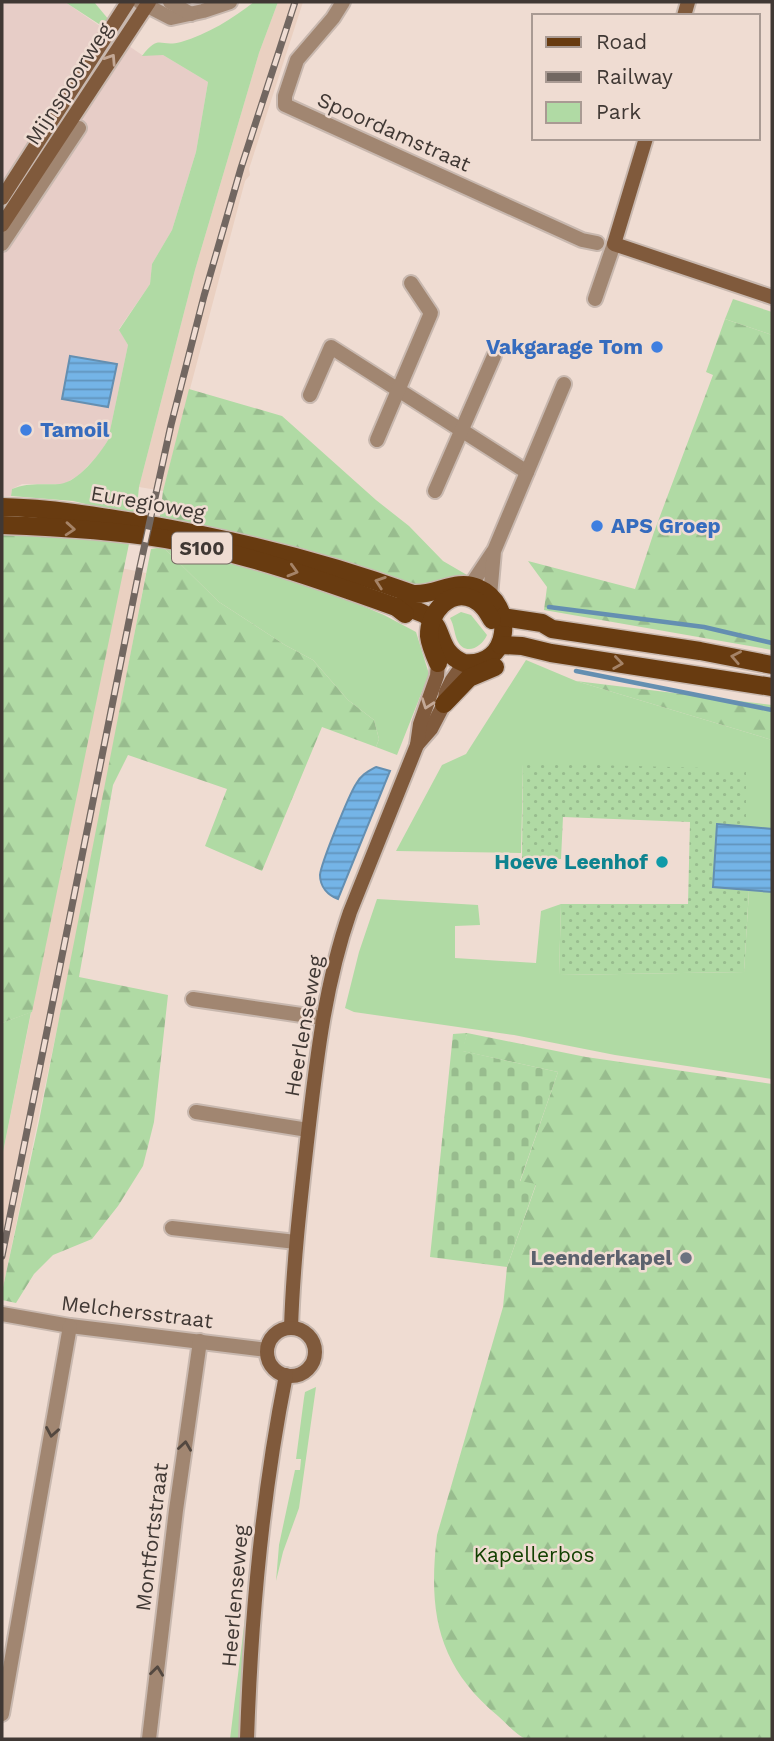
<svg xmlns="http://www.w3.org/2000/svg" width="774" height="1741" font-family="'Work Sans',sans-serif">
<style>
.built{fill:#ead0c1}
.industrial{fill:#e7cdc7}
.green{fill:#b0daa4}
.forest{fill:url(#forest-firs)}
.cemetery{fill:url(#cemetery-stones)}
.garden{fill:url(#garden-dots)}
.water{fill:url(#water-rules);stroke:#648fb1;stroke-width:2}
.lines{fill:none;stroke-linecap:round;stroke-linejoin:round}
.stream{stroke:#648fb1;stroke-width:4.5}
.street-casing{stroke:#c8b8af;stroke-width:18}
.secondary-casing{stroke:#c8b8af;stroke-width:18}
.primary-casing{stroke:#c8b8af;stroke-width:21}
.street{stroke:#a18671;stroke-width:14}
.secondary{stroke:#805a3c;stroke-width:14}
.primary{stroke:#683b10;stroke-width:18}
.rail-casing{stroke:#726761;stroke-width:7}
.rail{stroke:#efdcd2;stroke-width:4.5;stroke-dasharray:13;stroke-linecap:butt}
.oneway{stroke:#c3a896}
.oneway2{stroke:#a58367}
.oneway3{stroke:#534840}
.shop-dot{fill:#3f7fe0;stroke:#efdcd2;stroke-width:2.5}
.culture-dot{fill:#0f9aa8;stroke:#efdcd2;stroke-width:2.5}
.worship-dot{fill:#6b7280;stroke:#efdcd2;stroke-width:2.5}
.labels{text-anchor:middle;stroke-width:5;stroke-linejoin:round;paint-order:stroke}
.shield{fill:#efdcd2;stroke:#746963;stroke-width:2}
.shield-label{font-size:19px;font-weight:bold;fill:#403834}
.street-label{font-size:21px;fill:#403834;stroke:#efdcd2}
.shop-label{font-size:21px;font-weight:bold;fill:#366cbe;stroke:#efdcd2;text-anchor:start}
.culture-label{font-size:21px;font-weight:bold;fill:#0d838f;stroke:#efdcd2;text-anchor:end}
.worship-label{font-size:21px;font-weight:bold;fill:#5b616d;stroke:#efdcd2;text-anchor:end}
.park-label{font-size:21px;fill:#124000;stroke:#efdcd2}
</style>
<defs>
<pattern id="forest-firs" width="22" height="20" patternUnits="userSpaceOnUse" patternTransform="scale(1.75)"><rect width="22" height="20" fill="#b0daa4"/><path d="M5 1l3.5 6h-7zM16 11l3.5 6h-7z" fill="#98bc8e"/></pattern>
<pattern id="cemetery-stones" width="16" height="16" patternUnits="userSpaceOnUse" patternTransform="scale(1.75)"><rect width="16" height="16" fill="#b0daa4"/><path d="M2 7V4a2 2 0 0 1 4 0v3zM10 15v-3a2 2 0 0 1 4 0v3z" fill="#98bc8e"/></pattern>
<pattern id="garden-dots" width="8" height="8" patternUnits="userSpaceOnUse" patternTransform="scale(1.75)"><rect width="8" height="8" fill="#b0daa4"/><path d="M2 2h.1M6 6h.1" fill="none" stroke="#98bc8e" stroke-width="1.8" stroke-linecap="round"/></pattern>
<pattern id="water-rules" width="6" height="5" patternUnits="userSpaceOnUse" patternTransform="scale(1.75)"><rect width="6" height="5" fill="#74b4e7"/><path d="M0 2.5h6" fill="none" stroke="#6193bc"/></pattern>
</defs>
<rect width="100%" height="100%" fill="#efdcd2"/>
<g class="built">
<path d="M278 2H303L249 169 250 175 245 181 163 491 139 487 195 270 259 53Z"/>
<path d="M121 568 146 573 80 919 2 1292V1157Z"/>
</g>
<path class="industrial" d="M2 2H65L142 55H163L208 82 196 152 172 230 152 264 150 284 119 329 128 345 108 440 100 453 79 475 64 484H22L12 489 11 496H2Z"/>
<g class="green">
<path d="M65 2H94L109 20 105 28Z"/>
<path d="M254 2H278L259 53 195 270 139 487 136 516 73 501 11 496 12 489C28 482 43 485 60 484 78 482 100 454 108 440L128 345 119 330 150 284 152 264 172 230 196 152 208 82 163 55 142 56C160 33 159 48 181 42 208 34 232 19 254 2Z"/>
<path d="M733 299 772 312V335L725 319Z"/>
<path d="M163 547 299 579 384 615 416 632 429 674 397 755 376 747 379 739 374 720 348 700 313 660 285 645 219 602Z"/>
<path d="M461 612 471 615 487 635C482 647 465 657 457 640 454 632 454 625 450 618Z"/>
<path d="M526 660 576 681 772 740V829L746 827V770L523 764 521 853 396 851 442 765 466 754Z"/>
<path d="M749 890 772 892V1079L615 1055 514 1035 354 1012 345 1008 359 952 377 899 478 905 480 925 455 926V958L536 963 541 911 561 904 559 975 744 972Z"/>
<path d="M31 1012 2 1157V1023Z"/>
<path d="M316 1387 299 1508 283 1552 276 1581 279 1545 295 1470H300L301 1459H296L304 1398 305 1392Z"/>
<path d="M246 1610 239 1739H230Z"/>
</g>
<g class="forest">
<path d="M725 319 772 335V650L544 610 547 587 528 561 635 589 654 532 713 375 706 372Z"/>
<path d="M189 389 282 416 376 500 409 526 443 561 467 575 416 588 305 549 159 524 163 491Z"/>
<path d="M2 532 130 539 32 1012 2 1023Z"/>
<path d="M163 547 219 602 285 645 313 660 348 700 374 720 379 739 376 747 322 727 262 871 205 846 227 789 128 755 113 785 79 977 168 995 154 1122 143 1166 118 1206 92 1239 53 1255 34 1274 16 1303 2 1300V1292L39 1121 151 549Z"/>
<path d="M576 681 772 705V740Z"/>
<path d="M467 1033 586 1057 772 1084V1739C712 1739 652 1739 591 1739 577 1739 539 1741 527 1739 518 1737 506 1723 498 1716 437 1665 428 1611 437 1535L503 1307 507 1267 536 1185 520 1182 558 1072 462 1051Z"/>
</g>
<path class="cemetery" d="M467 1033 463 1051 558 1072 520 1181 536 1184 507 1267 430 1257 453 1034Z"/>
<path class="garden" d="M523 763 746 769V827L717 825 713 887 749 890 744 972 559 975 561 904H688L690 822 563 817 561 859 522 860Z"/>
<g class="water">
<path d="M70 356 117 364 108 407 62 399Z"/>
<path d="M376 767 390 771 338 899C328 895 320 887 320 875 321 863 349 795 356 784 361 775 367 772 376 767Z"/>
<path d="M717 824 772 829V892L713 887Z"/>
</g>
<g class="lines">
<g class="stream">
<path d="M549 607 704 627 772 643"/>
<path d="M576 671 772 710"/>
</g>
<g class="street-casing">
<g id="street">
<path d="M140 2 171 18 203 11 230 2"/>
<path d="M170 2 191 14"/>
<path d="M343 2 333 18 297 60 285 96V105L582 240 597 243"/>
<path d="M2 244 79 128"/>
<path d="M595 299 614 244"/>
<path d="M310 395 331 347 527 472"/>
<path d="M377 440 431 313 411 283"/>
<path d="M435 491 494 356"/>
<path d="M471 585 493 552"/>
<path d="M490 596 494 551 564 384"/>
<path d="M193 999 322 1018"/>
<path d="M196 1112 308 1130"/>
<path d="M172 1228 296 1242"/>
<path d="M2 1314 70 1326 267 1350"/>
<path d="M2 1714 70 1326"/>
<path d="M149 1739 176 1510 200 1341"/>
</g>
</g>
<g class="secondary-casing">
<g id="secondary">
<path d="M684 16 688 2"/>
<path d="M646 138 614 244 772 297"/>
<path d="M2 198 128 2"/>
<path d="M2 225 149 2"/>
<path d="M417 745 431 729 444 704 446 692 452 680 464 663"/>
<path d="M291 1328C293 1266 300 1204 307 1142 316 1064 324 987 350 912L417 745 420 724 437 676 438 663"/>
<circle cx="291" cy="1352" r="24"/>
<path d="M247 1739C251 1617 262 1495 286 1375"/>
</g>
</g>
<g class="primary-casing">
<g id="primary">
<path d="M2 507C50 508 98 516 145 524 236 540 326 562 413 594 436 596 456 578 478 588 516 604 511 668 464 663 427 648 456 612 396 607"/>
<path d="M2 525C56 527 112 530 166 539 245 553 321 580 396 607L405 614"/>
<path d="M503 617 542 623 552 629 700 651 772 665"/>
<path d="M500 645 522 646 551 653 772 687"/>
<path d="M438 663C434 654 430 645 429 636 428 613 450 588 473 599 483 604 487 611 492 620"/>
<path d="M444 704 469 678 495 667"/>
</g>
</g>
<use href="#street" class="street"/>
<use href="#secondary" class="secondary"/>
<use href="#primary" class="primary"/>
<g class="rail-casing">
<path id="rail" d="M2 1256 139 571 171 425 204 296 241 168 295 2"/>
</g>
<use href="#rail" class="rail"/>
</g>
<defs><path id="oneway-chevron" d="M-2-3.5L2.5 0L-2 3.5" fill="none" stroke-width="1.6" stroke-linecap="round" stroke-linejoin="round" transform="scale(1.75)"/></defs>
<g class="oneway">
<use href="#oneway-chevron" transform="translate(111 59) rotate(-57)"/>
<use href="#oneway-chevron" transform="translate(427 704) rotate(110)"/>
</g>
<g class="oneway2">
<use href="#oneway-chevron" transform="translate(70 529) rotate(4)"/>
<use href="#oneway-chevron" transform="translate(293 571) rotate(16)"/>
<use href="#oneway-chevron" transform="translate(380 582) rotate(-161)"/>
<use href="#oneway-chevron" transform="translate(736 657) rotate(-169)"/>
<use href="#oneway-chevron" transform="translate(618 663) rotate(8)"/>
</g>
<g class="oneway3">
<use href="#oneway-chevron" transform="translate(52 1432) rotate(100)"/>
<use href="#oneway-chevron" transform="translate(185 1446) rotate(-82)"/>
<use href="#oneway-chevron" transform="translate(157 1671) rotate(-83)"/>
</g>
<g class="shop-dot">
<circle cx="657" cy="347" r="7"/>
<circle cx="26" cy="430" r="7"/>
<circle cx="597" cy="526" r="7"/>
</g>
<circle class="culture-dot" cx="662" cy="862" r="7"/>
<circle class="worship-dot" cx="686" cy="1258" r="7"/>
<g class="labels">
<rect class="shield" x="172" y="532.5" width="60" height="31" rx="5"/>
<g class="shield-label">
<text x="202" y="555">S100</text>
</g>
<g class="street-label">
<text transform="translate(69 84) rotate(-57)" y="7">Mijnspoorweg</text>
<text transform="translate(394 132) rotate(24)" y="7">Spoordamstraat</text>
<text transform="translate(148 503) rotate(10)" y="7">Euregioweg</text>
<text transform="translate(304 1026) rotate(-80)" y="7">Heerlenseweg</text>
<text transform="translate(137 1312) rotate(7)" y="7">Melchersstraat</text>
<text transform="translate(152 1537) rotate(-83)" y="7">Montfortstraat</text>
<text transform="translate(235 1596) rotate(-85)" y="7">Heerlenseweg</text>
</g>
<g class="shop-label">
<text x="643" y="354" text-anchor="end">Vakgarage Tom</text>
<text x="40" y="437">Tamoil</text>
<text x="611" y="533">APS Groep</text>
</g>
<g class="culture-label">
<text x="648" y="869">Hoeve Leenhof</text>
</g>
<g class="worship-label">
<text x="672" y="1265">Leenderkapel</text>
</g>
<g class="park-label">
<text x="534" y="1562">Kapellerbos</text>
</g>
</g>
<rect width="774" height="1741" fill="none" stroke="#403834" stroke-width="7"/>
<rect x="532" y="14" width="228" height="126" fill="#efdcd2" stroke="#a99a93" stroke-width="2"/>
<rect x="546" y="37" width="35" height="10" fill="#683b10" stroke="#a99a93" stroke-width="2"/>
<text x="596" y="49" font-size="21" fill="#403834">Road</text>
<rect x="546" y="72" width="35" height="10" fill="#726761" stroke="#a99a93" stroke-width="2"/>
<text x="596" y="84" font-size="21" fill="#403834">Railway</text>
<rect x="546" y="102" width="35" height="21" fill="#b0daa4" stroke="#a99a93" stroke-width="2"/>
<text x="596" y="119" font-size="21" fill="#403834">Park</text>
</svg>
